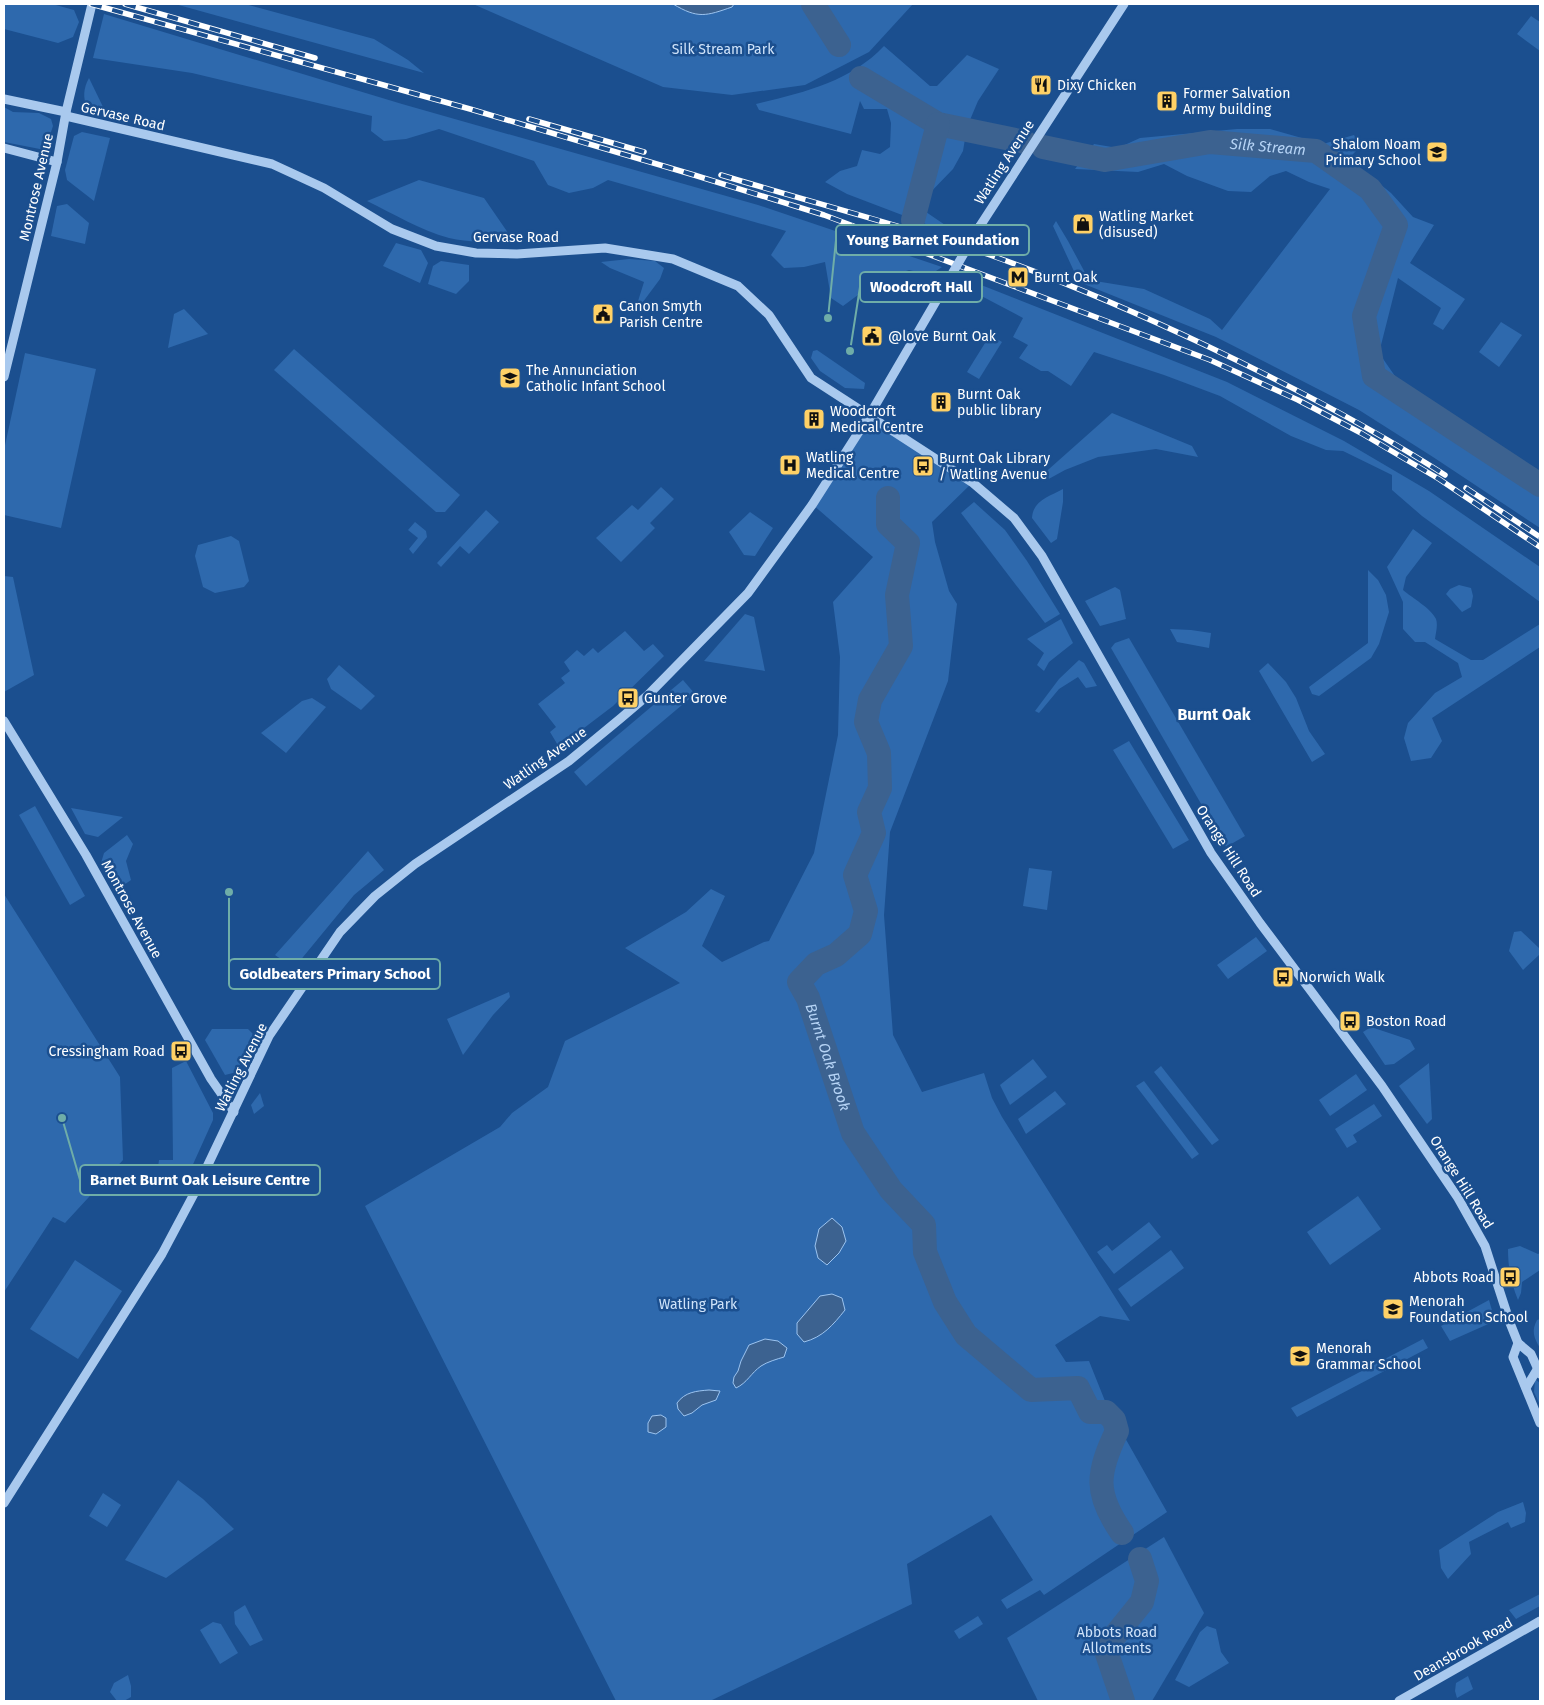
<svg xmlns="http://www.w3.org/2000/svg" width="1544" height="1705" font-family="'Fira Sans',sans-serif">
<style>
.green{fill:#2e69ad}
.water{fill:#3c6290;stroke:#9cc4f0}
.lines{fill:none;stroke-linecap:round;stroke-linejoin:round}
.stream{stroke:#9cc4f0;stroke-width:4}
.river{stroke:#3c6290;stroke-width:24}
.minor{stroke:#a9c9ee;stroke-width:9}
.rail-casing{stroke:#fff;stroke-width:5.5}
.rail{stroke:#1b4f8f;stroke-width:4;stroke-dasharray:11;stroke-linecap:butt}
.minor-bridge{stroke:#a9c9ee;stroke-width:9}
.labels{text-anchor:middle;stroke-width:5;stroke-linejoin:round;paint-order:stroke}
.park-label{font-size:14px;fill:#cfe3fa;stroke:#1b4f8f}
.poi-label{font-size:14px;fill:#fff;stroke:#1b4f8f;text-anchor:start}
.street-label{font-size:14px;fill:#fff;stroke:#1b4f8f}
.water-label{font-size:15px;font-style:italic;fill:#b5d3f5;stroke:#1b4f8f}
.quarter-label{font-size:16px;font-weight:bold;fill:#fff;stroke:#1b4f8f}
.leader{fill:none;stroke:#6fada8;stroke-width:2}
.callout-dot{fill:#6fada8;stroke:#1b4f8f;stroke-width:2}
.callout{fill:#1b4f8f;stroke:#6fada8;stroke-width:2}
.callout-label{font-size:15px;text-anchor:middle;font-weight:bold;fill:#fff}
</style>
<rect width="100%" height="100%" fill="#1b4f8f"/>
<g class="green">
<path d="M4 4H52L74 10 79 22 73 37 58 43 4 29Z"/>
<path d="M175 4H245L374 39 408 60 424 73Z"/>
<path d="M473 4H913L869 52 805 85 732 95 663 87Z"/>
<path d="M104 14 402 104 758 205 942 267 930 275 909 270 877 281 843 306 831 298 825 262 804 267 784 268 771 255 786 231 608 180 593 188 569 193 548 185 534 161 439 129 406 139 384 141 371 131 372 116 192 73 93 58Z"/>
<path d="M1531 16 1540 22V51L1517 34Z"/>
<path d="M884 46 930 86H937L967 55 999 69 978 101 967 127 963 151 953 169 924 199 926 212 951 229 944 231 847 194 825 182 840 171 857 166 862 150 880 154 890 147 891 123 887 109H864L860 101 851 134 759 110 756 104C802 93 850 82 884 46Z"/>
<path d="M89 78 105 111 87 109C83 97 83 89 89 78Z"/>
<path d="M4 107 13 112 39 113 51 119 53 126 45 150 4 142Z"/>
<path d="M1237 129H1270L1323 144 1354 135 1360 147 1350 157 1355 164 1391 193 1413 217 1434 225 1410 263 1465 299 1443 330 1433 324 1441 308 1398 278 1379 353 1397 379 1540 475V528L1433 457 1359 410 1216 337 1079 282 1053 226 1056 221 1068 241 1089 280 1144 289 1210 319 1222 330 1330 189 1309 182 1286 171 1270 176 1251 192 1228 191 1187 176 1164 164 1138 172 1075 169 1094 144 1118 148 1140 138Z"/>
<path d="M82 132 110 138 94 201 67 180 65 170 74 136Z"/>
<path d="M419 180 484 198 515 243C493 242 470 243 449 238 420 230 394 214 367 201Z"/>
<path d="M67 204 89 223 85 244 51 236 57 206Z"/>
<path d="M396 243 421 250 428 263 420 283 383 266Z"/>
<path d="M629 259 655 261 664 268 660 279 634 314 644 282 610 268 601 262Z"/>
<path d="M441 261 469 265V281L456 294 428 284 433 266Z"/>
<path d="M971 281 1227 382 1344 441 1429 491 1540 567V602L1422 516 1392 490V475L1343 451 1326 450 1291 436 1220 396 1164 375 1094 352 1071 386 1048 371H1041L1019 358 1028 345 1013 337 1023 318 970 290Z"/>
<path d="M184 309 208 334 168 348 174 314Z"/>
<path d="M1501 322 1522 335 1499 367 1479 352Z"/>
<path d="M990 335 1002 342 979 379 967 372Z"/>
<path d="M294 349 460 495 445 512H436L274 370Z"/>
<path d="M817 350 865 383 864 389 845 388 820 371 811 358 813 351Z"/>
<path d="M25 353 96 369 61 528 4 515V450Z"/>
<path d="M1112 413 1192 446 1198 457 1156 449 1098 457 1065 470 1045 481 1040 477Z"/>
<path d="M868 415 973 482 932 522 935 542 949 591 957 604 948 681 890 832 884 915 893 1035 922 1092 984 1073 992 1098 1002 1117 1130 1321 1100 1316 1055 1345 1066 1362 1089 1361 1107 1406 1167 1512 1044 1595 1040 1590 1007 1609 1001 1600 1033 1580 991 1515 907 1564 912 1604 710 1701H616L365 1206 500 1127 512 1113 548 1087 565 1041 680 983 625 948 686 912 711 889 725 896 702 946 722 962 764 942 769 941 814 853 838 735 840 657 833 602 873 557 812 504Z"/>
<path d="M661 487 674 499 650 523 655 528 621 562 596 538 632 505 638 510Z"/>
<path d="M1063 489V502L1057 539 1051 543 1032 518C1033 500 1049 497 1063 489Z"/>
<path d="M974 502 1005 530 1027 561 1060 614 1045 623 961 513Z"/>
<path d="M486 510 499 522 469 554 460 546 441 567 437 563Z"/>
<path d="M750 512 773 528 755 556 744 555 729 532Z"/>
<path d="M415 522 426 531 427 537 413 554 409 549 418 538 408 530Z"/>
<path d="M1413 529 1432 543 1406 577 1403 590C1412 598 1431 608 1436 619 1438 625 1436 632 1435 639L1471 660H1483L1540 624V647L1432 718 1442 741 1431 758 1411 761 1404 738 1408 723 1435 693 1462 677 1458 663 1425 642H1415L1403 629V602L1387 567Z"/>
<path d="M231 536 239 541 249 581 244 587 215 593 203 587 195 556 198 545Z"/>
<path d="M1368 570 1378 580 1386 595 1389 612 1379 644 1371 658 1319 696 1312 694 1309 687 1368 643Z"/>
<path d="M4 576 13 577 34 675 4 692Z"/>
<path d="M1459 585 1471 588 1473 596 1471 607 1462 612 1446 594 1450 589Z"/>
<path d="M1115 587 1120 590 1126 619 1100 626 1085 601Z"/>
<path d="M745 614 754 617 765 671 704 661Z"/>
<path d="M1061 619 1073 643 1049 662 1044 671 1037 665 1044 653 1027 639Z"/>
<path d="M1170 629 1191 630 1211 633 1209 648 1177 642Z"/>
<path d="M625 631 644 651 653 644 664 656 613 706 559 747 550 732 556 727 538 704 565 683 561 678 570 671 564 662 577 650 584 656 593 648 598 653Z"/>
<path d="M1129 638 1245 836 1226 847 1111 648 1115 643Z"/>
<path d="M1079 660 1084 663 1097 686 1086 688 1078 677 1059 689 1039 713 1035 711 1059 679Z"/>
<path d="M1268 663 1286 682 1296 698 1309 731 1325 754 1312 762 1259 671Z"/>
<path d="M339 665 375 696 361 710 331 689 327 679Z"/>
<path d="M683 680 695 694 586 786 574 772Z"/>
<path d="M312 698 326 707 286 753 261 733 302 701Z"/>
<path d="M1129 741 1189 840 1173 849 1113 750Z"/>
<path d="M35 806 85 896 70 905 19 815Z"/>
<path d="M71 808 123 817 98 837 85 834Z"/>
<path d="M127 835 133 844 126 861 131 880 118 889 101 863 104 853Z"/>
<path d="M368 851 384 870 354 895 294 968 275 955Z"/>
<path d="M1029 868 1052 871 1047 910 1023 906Z"/>
<path d="M4 894 120 1077 123 1160 65 1223 53 1217 4 1292Z"/>
<path d="M1521 931 1539 948V955L1523 970 1509 951 1514 932Z"/>
<path d="M1256 937 1267 951 1228 979 1217 965Z"/>
<path d="M509 992 510 997 493 1015 463 1055 447 1019Z"/>
<path d="M1371 1027 1410 1040 1415 1049 1394 1064 1385 1065 1363 1032Z"/>
<path d="M212 1029H248L253 1034 237 1072 225 1075 205 1040Z"/>
<path d="M1033 1059 1047 1077 1010 1105 1000 1085Z"/>
<path d="M186 1061 213 1113V1120L185 1182 158 1167 159 1160H173L172 1068Z"/>
<path d="M1429 1063 1432 1119 1427 1124 1399 1086Z"/>
<path d="M1161 1066 1219 1140 1212 1145 1154 1072Z"/>
<path d="M1356 1074 1367 1090 1330 1116 1319 1100Z"/>
<path d="M1144 1081 1199 1154 1192 1159 1136 1086Z"/>
<path d="M1055 1091 1066 1104 1026 1134 1018 1119Z"/>
<path d="M260 1093 264 1106 254 1114 251 1105Z"/>
<path d="M1374 1104 1382 1116 1353 1135 1357 1142 1347 1148 1335 1129Z"/>
<path d="M1358 1196 1381 1229 1330 1265 1307 1232Z"/>
<path d="M1149 1222 1161 1237 1114 1274 1097 1252 1107 1245 1112 1251Z"/>
<path d="M1520 1246 1538 1254 1540 1253V1270L1522 1282 1521 1293 1518 1300C1511 1283 1508 1267 1508 1249Z"/>
<path d="M1171 1250 1184 1268 1131 1307 1118 1289Z"/>
<path d="M75 1260 122 1291 78 1359 30 1329Z"/>
<path d="M1489 1300 1495 1321 1450 1341 1441 1326Z"/>
<path d="M1540 1319V1348C1534 1338 1531 1331 1537 1320Z"/>
<path d="M1423 1339 1428 1348 1297 1417 1291 1408Z"/>
<path d="M1535 1379 1540 1383V1405L1534 1392Z"/>
<path d="M178 1480 203 1499 234 1529 166 1578 125 1560Z"/>
<path d="M103 1493 121 1505 107 1527 89 1516Z"/>
<path d="M1523 1502 1526 1513 1525 1522 1511 1528 1508 1522 1469 1542 1471 1554 1448 1579 1441 1568 1439 1550 1498 1512Z"/>
<path d="M1164 1537 1204 1613 1152 1701H1038L1007 1638Z"/>
<path d="M1540 1594V1606L1516 1619 1509 1610Z"/>
<path d="M245 1605 263 1640 250 1646 235 1624 234 1612Z"/>
<path d="M978 1616 983 1624 959 1639 954 1631Z"/>
<path d="M213 1622 221 1624 238 1653 220 1664 200 1630Z"/>
<path d="M1207 1626 1216 1629 1221 1652 1229 1663 1189 1687 1175 1680 1200 1632Z"/>
<path d="M128 1675 131 1686V1697L124 1701H117L110 1692 114 1683Z"/>
<path d="M1468 1676 1473 1689 1457 1698 1455 1691 1456 1683Z"/>
</g>
<g class="water">
<path d="M673 4H734L732 7C706 16 698 19 673 4Z"/>
<path d="M832 1218 842 1227 846 1241 839 1253 827 1265 818 1258 815 1246 819 1229Z"/>
<path d="M832 1294 842 1298 845 1310C833 1325 823 1337 804 1342L797 1334V1323L820 1296Z"/>
<path d="M765 1339 778 1341 787 1348 784 1357C777 1359 767 1362 761 1366 751 1373 747 1383 736 1388L733 1383 734 1377 738 1371 741 1361 749 1345Z"/>
<path d="M709 1390 720 1391 716 1400 702 1405 692 1413 684 1416 678 1409 677 1403C685 1392 696 1391 709 1390Z"/>
<path d="M661 1415 666 1418V1427L656 1434 648 1432V1423L652 1416Z"/>
</g>
<g class="lines">
<path class="stream" d="M1025 142 1043 147"/>
<g class="river">
<path d="M813 4 839 45"/>
<path d="M861 78 938 124 1025 142"/>
<path id="s1" d="M1043 147 1105 160 1210 142 1316 151 1370 189 1396 225 1364 316 1374 376 1540 485"/>
<path d="M913 220 938 124"/>
<path id="s2" d="M888 498V524L908 543 897 595 901 646 870 700 866 722 879 753 880 788 869 812 874 833 855 875 866 911 860 934 836 955 816 964 799 982 808 998 853 1133 891 1190 924 1225 925 1252 945 1302 966 1335 1031 1390 1078 1388 1090 1412H1106L1114 1420 1117 1431C1097 1473 1094 1493 1122 1533"/>
<path d="M1123 1701 1105 1648 1142 1602 1147 1581 1140 1559"/>
</g>
<g class="minor">
<path d="M4 99 66 112"/>
<path d="M66 116 272 164 324 188 392 229 436 246 476 253 517 254 605 248 673 259 738 286 769 315 811 378 973 483 1014 518 1042 556 1211 853 1260 923 1382 1086 1458 1198 1485 1246 1510 1323 1518 1343 1531 1354 1540 1374"/>
<path d="M4 148 57 162"/>
<path d="M980 226 1124 4"/>
<path d="M4 377 57 162 66 112 92 4"/>
<path d="M4 721 86 855 211 1079 234 1112"/>
<path d="M1518 1343 1513 1357 1540 1423"/>
<path d="M1526 1388 1538 1368"/>
<path d="M4 1503 162 1254 195 1192 269 1036 340 932 375 896 415 864 569 761 621 718 648 695 748 593 812 505 869 416 942 291"/>
<path d="M1399 1701 1540 1621"/>
</g>
<g class="rail-casing">
<g id="rail">
<path d="M91 4 470 109 694 175 824 215 1210 360 1298 400 1361 433 1439 479 1540 547"/>
<path d="M125 4 315 58"/>
<path d="M529 119 644 152"/>
<path d="M721 175C810 202 901 225 990 255 1063 281 1135 312 1205 345 1287 384 1369 426 1445 475"/>
<path d="M1466 488 1540 537"/>
</g>
</g>
<use href="#rail" class="rail"/>
<path class="minor-bridge" d="M942 291 980 226"/>
</g>
<defs>
<g id="restaurant-square" transform="scale(1.125)"><rect x="-9" y="-9" width="18" height="18" rx="4" fill="#ffd166" stroke="#1b4f8f"/><path d="M-5-6h1v4h1v-4h1v4h1v-4h1v5L-1.5 .5V6h-2V.5L-5-1ZM5-6V6H3V1.5H1.5Q1.5-4 5-6Z" fill="#111"/></g>
<g id="building-square" transform="scale(1.125)"><rect x="-9" y="-9" width="18" height="18" rx="4" fill="#ffd166" stroke="#1b4f8f"/><path d="M-4-6H4V6H1V3H-1V6H-4ZM-2.5-4.3h1.7v1.8h-1.7ZM.8-4.3h1.7v1.8H.8ZM-2.5-1h1.7V.8h-1.7ZM.8-1h1.7V.8H.8Z" fill="#111"/></g>
<g id="school-square" transform="scale(1.125)"><rect x="-9" y="-9" width="18" height="18" rx="4" fill="#ffd166" stroke="#1b4f8f"/><path d="M0-5L7-2L0 1L-7-2ZM-4 1L0 2.5L4 1V4Q0 6-4 4Z" fill="#111"/></g>
<g id="shop-square" transform="scale(1.125)"><rect x="-9" y="-9" width="18" height="18" rx="4" fill="#ffd166" stroke="#1b4f8f"/><path d="M-5-2.5h2.3a2.7 3.5 0 0 1 5.4 0H5L5.5 6h-11ZM-1.5-2.5h3a1.5 2.3 0 0 0-3 0Z" fill="#111"/></g>
<g id="metro-square" transform="scale(1.125)"><rect x="-9" y="-9" width="18" height="18" rx="4" fill="#ffd166" stroke="#1b4f8f"/><path d="M-5.5 5V-5H-3L0 0L3-5H5.5V5H3V-.5L0 4L-3-.5V5Z" fill="#111"/></g>
<g id="civic-square" transform="scale(1.125)"><rect x="-9" y="-9" width="18" height="18" rx="4" fill="#ffd166" stroke="#1b4f8f"/><path d="M-.6-6.5H3V-4.5H.6V-3L4-1V1h2V6H-6V1h2V-1L-.6-3ZM-1.2 2.5V6h2.4V2.5Z" fill="#111"/></g>
<g id="hospital-square" transform="scale(1.125)"><rect x="-9" y="-9" width="18" height="18" rx="4" fill="#ffd166" stroke="#1b4f8f"/><path d="M-5-5h3v3.5h4V-5h3V5h-3V1.5h-4V5h-3Z" fill="#111"/></g>
<g id="bus-square" transform="scale(1.125)"><rect x="-9" y="-9" width="18" height="18" rx="4" fill="#ffd166" stroke="#1b4f8f"/><path d="M-5-6H5V4H4V6H2V4H-2V6H-4V4H-5ZM-3.5-4V0h7V-4ZM-3.5 1.2v1.5H-2V1.2ZM2 1.2v1.5H3.5V1.2Z" fill="#111"/></g>
</defs>
<g fill-rule="evenodd">
<use href="#restaurant-square" x="1041" y="85"/>
<use href="#building-square" x="1167" y="101"/>
<use href="#school-square" x="1437" y="152"/>
<use href="#shop-square" x="1083" y="224"/>
<use href="#metro-square" x="1018" y="277"/>
<use href="#civic-square" x="603" y="314"/>
<use href="#civic-square" x="872" y="336"/>
<use href="#school-square" x="510" y="378"/>
<use href="#building-square" x="941" y="402"/>
<use href="#building-square" x="814" y="419"/>
<use href="#hospital-square" x="790" y="465"/>
<use href="#bus-square" x="923" y="466"/>
<use href="#bus-square" x="628" y="698"/>
<use href="#bus-square" x="1283" y="977"/>
<use href="#bus-square" x="1350" y="1021"/>
<use href="#bus-square" x="181" y="1051"/>
<use href="#bus-square" x="1510" y="1277"/>
<use href="#school-square" x="1393" y="1309"/>
<use href="#school-square" x="1300" y="1356"/>
</g>
<g class="labels">
<g class="park-label">
<text x="723" y="54">Silk Stream Park</text>
<text x="698" y="1309">Watling Park</text>
<text x="1117" y="1637">Abbots Road<tspan x="1117" dy="16">Allotments</tspan></text>
</g>
<g class="poi-label">
<text x="1057" y="90">Dixy Chicken</text>
<text x="1183" y="98">Former Salvation<tspan x="1183" dy="16">Army building</tspan></text>
<text x="1421" y="149" text-anchor="end">Shalom Noam<tspan x="1421" dy="16">Primary School</tspan></text>
<text x="1099" y="221">Watling Market<tspan x="1099" dy="16">(disused)</tspan></text>
<text x="1034" y="282">Burnt Oak</text>
<text x="619" y="311">Canon Smyth<tspan x="619" dy="16">Parish Centre</tspan></text>
<text x="888" y="341">@love Burnt Oak</text>
<text x="526" y="375">The Annunciation<tspan x="526" dy="16">Catholic Infant School</tspan></text>
<text x="957" y="399">Burnt Oak<tspan x="957" dy="16">public library</tspan></text>
<text x="830" y="416">Woodcroft<tspan x="830" dy="16">Medical Centre</tspan></text>
<text x="806" y="462">Watling<tspan x="806" dy="16">Medical Centre</tspan></text>
<text x="939" y="463">Burnt Oak Library<tspan x="939" dy="16">/ Watling Avenue</tspan></text>
<text x="644" y="703">Gunter Grove</text>
<text x="1299" y="982">Norwich Walk</text>
<text x="1366" y="1026">Boston Road</text>
<text x="165" y="1056" text-anchor="end">Cressingham Road</text>
<text x="1494" y="1282" text-anchor="end">Abbots Road</text>
<text x="1409" y="1306">Menorah<tspan x="1409" dy="16">Foundation School</tspan></text>
<text x="1316" y="1353">Menorah<tspan x="1316" dy="16">Grammar School</tspan></text>
</g>
<g class="street-label">
<text transform="translate(123 116) rotate(13)" y="5">Gervase Road</text>
<text transform="translate(1004 162) rotate(-57)" y="5">Watling Avenue</text>
<text transform="translate(36 187) rotate(-77)" y="5">Montrose Avenue</text>
<text x="516" y="242">Gervase Road</text>
<text transform="translate(545 758) rotate(-35)" y="5">Watling Avenue</text>
<text transform="translate(1229 851) rotate(57)" y="5">Orange Hill Road</text>
<text transform="translate(132 909) rotate(61)" y="5">Montrose Avenue</text>
<text transform="translate(241 1067) rotate(-63)" y="5">Watling Avenue</text>
<text transform="translate(1462 1182) rotate(58)" y="5">Orange Hill Road</text>
<text transform="translate(1463 1649) rotate(-30)" y="5">Deansbrook Road</text>
</g>
<g class="water-label">
<text dy="5" stroke="none"><textPath href="#s1" startOffset="228">Silk Stream</textPath></text>
<text dy="5" stroke="none"><textPath href="#s2" startOffset="626">Burnt Oak Brook</textPath></text>
</g>
<g class="quarter-label">
<text x="1214" y="720">Burnt Oak</text>
</g>
</g>
<path class="leader" d="M828 318L836 240M850 351L860 287M229 892L229 974M62 1118L80 1180"/>
<g class="callout-dot">
<circle cx="828" cy="318" r="5"/>
<circle cx="850" cy="351" r="5"/>
<circle cx="229" cy="892" r="5"/>
<circle cx="62" cy="1118" r="5"/>
</g>
<g class="callout">
<rect x="836" y="225" width="193" height="30" rx="5"/>
<rect x="860" y="272" width="122" height="30" rx="5"/>
<rect x="229" y="959" width="211" height="30" rx="5"/>
<rect x="80" y="1165" width="240" height="30" rx="5"/>
</g>
<g class="callout-label">
<text x="933" y="245">Young Barnet Foundation</text>
<text x="921" y="292">Woodcroft Hall</text>
<text x="335" y="979">Goldbeaters Primary School</text>
<text x="200" y="1185">Barnet Burnt Oak Leisure Centre</text>
</g>
<rect width="1544" height="1705" fill="none" stroke="#ffffff" stroke-width="10"/>
</svg>
